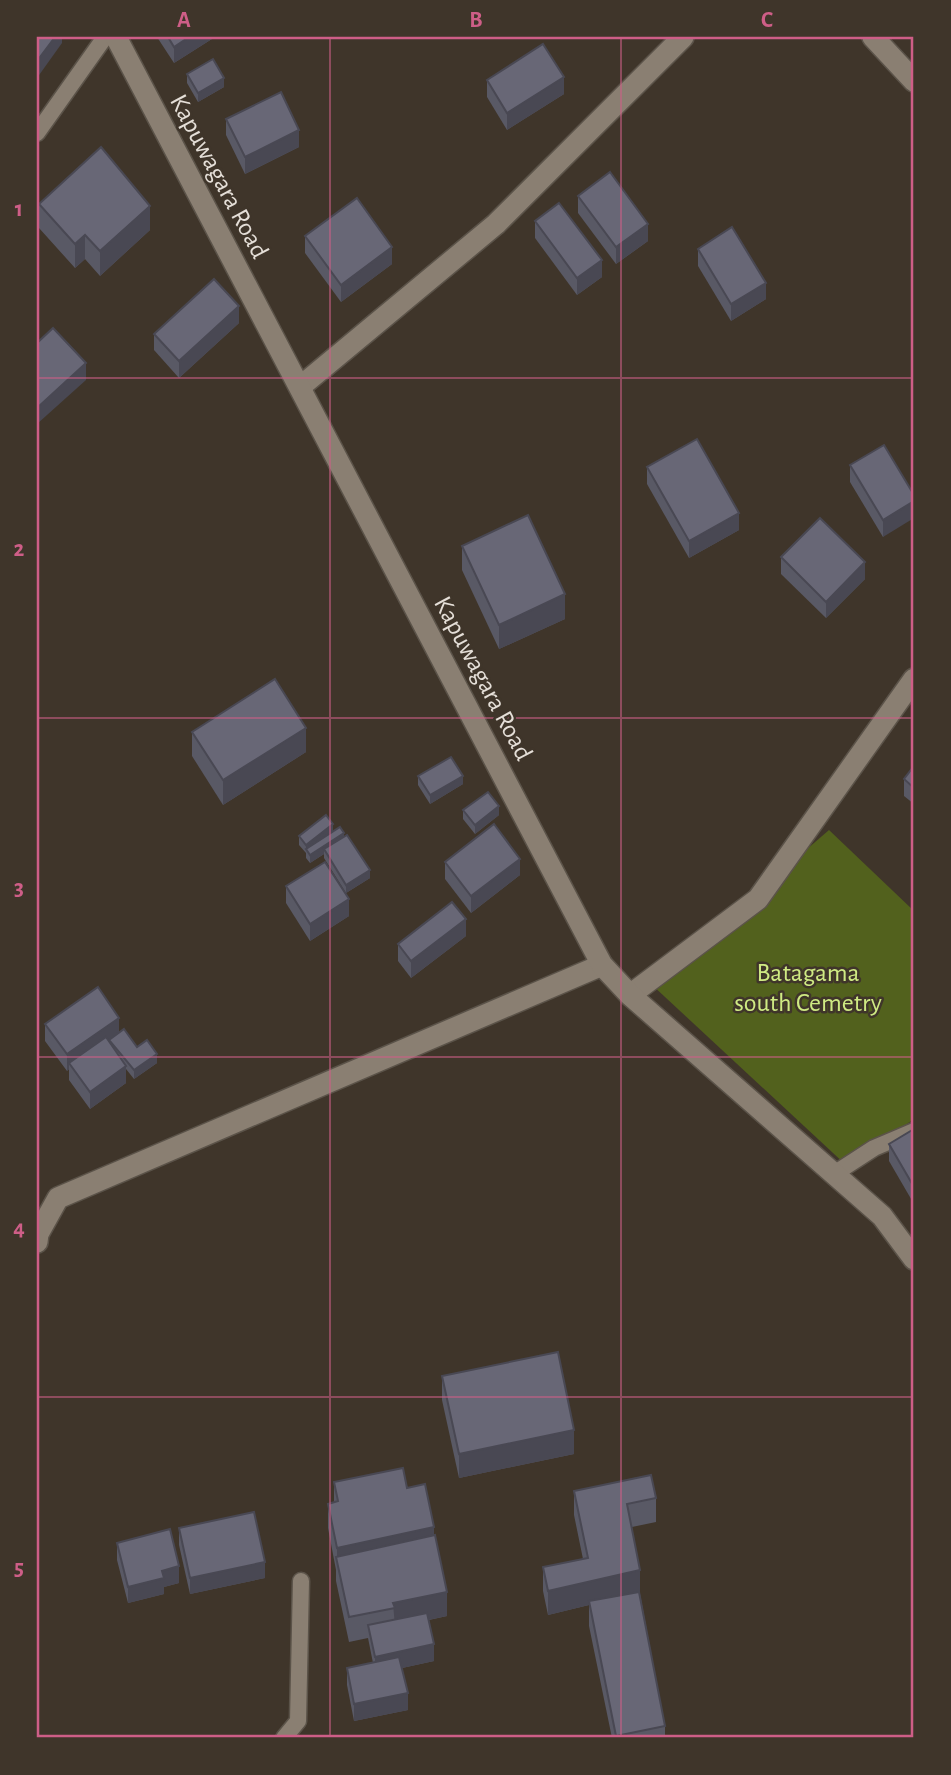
<svg xmlns="http://www.w3.org/2000/svg" width="951" height="1775" font-family="'Alegreya Sans',sans-serif">
<style>
.green{fill:#52611d}
.lines{fill:none;stroke-linecap:round;stroke-linejoin:round}
.service-casing{stroke:#5b5349;stroke-width:19}
.minor-casing{stroke:#5b5349;stroke-width:24}
.tertiary-casing{stroke:#5b5349;stroke-width:24}
.service{stroke:#8a7f72;stroke-width:16}
.minor{stroke:#8a7f72;stroke-width:21}
.tertiary{stroke:#8a7f72;stroke-width:21}
.wall{fill:#595965}
.shaded-wall{fill:#494853}
.building{fill:#686776;stroke:#494853;stroke-width:2}
.grid{fill:none;stroke:#ce5e87;stroke-width:2;stroke-opacity:0.55}
.labels{text-anchor:middle;stroke-width:5;stroke-linejoin:round;paint-order:stroke}
.street-label{font-size:26px;fill:#e5dfd8;stroke:#3f352a}
.park-label{font-size:26px;fill:#cfea83;stroke:#3f352a}
.neatline{fill:none;stroke:#ce5e87;stroke-width:2.5}
.grid-label{font-size:23px;text-anchor:middle;font-weight:bold;fill:#ce5e87}
</style>
<rect width="100%" height="100%" fill="#3f352a"/>
<path class="green" d="M829 830 914 911V1119L847 1166 651 984Z"/>
<g class="lines">
<g class="service-casing">
<g id="service">
<path d="M37 133 105 37"/>
<path d="M834 1174 874 1148 914 1131"/>
<path d="M284 1738 298 1721 301 1581"/>
</g>
</g>
<g class="minor-casing">
<g id="minor">
<path d="M873 37 914 81"/>
<path d="M300 387 496 224 683 37"/>
<path d="M630 995 758 899 914 679"/>
<path d="M37 1242 38 1234 58 1198 602 965"/>
</g>
</g>
<g class="tertiary-casing">
<path id="tertiary" d="M116 37 602 965 630 995 882 1216 914 1259"/>
</g>
<use href="#service" class="service"/>
<use href="#minor" class="minor"/>
<use href="#tertiary" class="tertiary"/>
</g>
<g class="wall">
<path d="M157 37H215L174 63Z"/>
<path d="M187 74 224 87 198 102 187 83Z"/>
<path d="M487 80 564 94 507 130 487 97Z"/>
<path d="M226 119 299 147 245 174 226 135Z"/>
<path d="M578 196 648 241 616 264 578 213Z"/>
<path d="M39 204 150 230 100 276 85 259 75 268 39 228Z"/>
<path d="M535 221 602 277 577 295 535 238Z"/>
<path d="M305 236 392 264 341 302 305 253Z"/>
<path d="M698 249 766 299 731 321 698 266Z"/>
<path d="M239 323 179 378 154 350V334Z"/>
<path d="M850 465 914 495 883 537 850 482Z"/>
<path d="M647 467 739 530 689 558 647 484Z"/>
<path d="M462 546 565 619 499 649 462 570Z"/>
<path d="M781 557 865 579 826 618 781 574Z"/>
<path d="M192 732 306 752 223 805 192 756Z"/>
<path d="M914 766V804L904 796V779Z"/>
<path d="M418 776 463 784 430 804 418 785Z"/>
<path d="M463 810 499 815 475 834 463 819Z"/>
<path d="M333 831 344 837 370 878 346 893 324 858V854L310 863 306 858V853L299 845V836Z"/>
<path d="M445 862 520 875 471 913 445 879Z"/>
<path d="M286 886 349 916 310 941 286 903Z"/>
<path d="M466 936 411 978 398 961V944Z"/>
<path d="M45 1024 119 1032 157 1063 134 1079 126 1069V1083L90 1109 69 1080V1069L67 1071 45 1041Z"/>
<path d="M914 1129V1204L889 1161V1144Z"/>
<path d="M442 1376 574 1454 459 1478 442 1400Z"/>
<path d="M334 1482 434 1535 447 1616 429 1620 434 1661 402 1668 408 1710 354 1721 347 1685V1668L373 1663 368 1638 349 1642 336 1581V1570L328 1528V1504L334 1502Z"/>
<path d="M574 1491 656 1498V1522L632 1527 640 1594 665 1726V1738H612L589 1626V1605L548 1615 543 1591V1567L583 1559 574 1515Z"/>
<path d="M179 1528 265 1578 190 1594 179 1545Z"/>
<path d="M117 1543 179 1583 164 1587V1594L128 1603 117 1560Z"/>
</g>
<g class="shaded-wall">
<path d="M55 37H62V43L37 78V61Z"/>
<path d="M189 37H215L174 63V47Z"/>
<path d="M564 77V94L507 130V113Z"/>
<path d="M224 78V87L198 102V93Z"/>
<path d="M299 130V147L245 174V157Z"/>
<path d="M150 206V230L100 276V251Z"/>
<path d="M648 224V241L616 264V247Z"/>
<path d="M85 235V259L75 268V244Z"/>
<path d="M392 247V264L341 302V285Z"/>
<path d="M602 260V277L577 295V278Z"/>
<path d="M766 283V299L731 321V304Z"/>
<path d="M239 306V323L179 378V361Z"/>
<path d="M86 363V380L37 424V408Z"/>
<path d="M914 501V518L883 537V520Z"/>
<path d="M739 513V530L689 558V541Z"/>
<path d="M865 562V579L826 618V602Z"/>
<path d="M565 594V619L499 649V625Z"/>
<path d="M306 728V752L223 805V780Z"/>
<path d="M463 776V784L430 804V795Z"/>
<path d="M499 806V815L475 834V825Z"/>
<path d="M333 824V833L306 850V845Z"/>
<path d="M344 833V842L324 849V854L310 863V855Z"/>
<path d="M520 859V875L471 913V896Z"/>
<path d="M370 870V878L346 893V885Z"/>
<path d="M349 899V916L310 941V924Z"/>
<path d="M466 919V936L411 978V961Z"/>
<path d="M119 1018V1034L69 1063V1069L67 1071V1054Z"/>
<path d="M157 1054V1063L134 1079V1070Z"/>
<path d="M126 1066V1083L90 1109V1092Z"/>
<path d="M574 1430V1454L459 1478V1454Z"/>
<path d="M434 1527V1551L337 1559V1548Z"/>
<path d="M265 1562V1578L190 1594V1578Z"/>
<path d="M179 1566V1583L164 1587V1594L128 1603V1587L162 1571Z"/>
<path d="M640 1570V1594L590 1605 589 1601V1605L548 1615V1591Z"/>
<path d="M447 1592V1616L395 1627 393 1603Z"/>
<path d="M434 1644V1661L375 1674V1657Z"/>
<path d="M408 1693V1710L354 1721V1704Z"/>
</g>
<g class="building">
<path d="M37 37H55L37 61Z"/>
<path d="M168 37H189L174 47Z"/>
<path d="M543 44 564 77 507 113 487 80Z"/>
<path d="M213 59 224 78 198 93 187 74Z"/>
<path d="M281 92 299 130 245 157 226 119Z"/>
<path d="M101 147 150 206 100 251 85 235 75 244 39 204Z"/>
<path d="M610 172 648 224 616 247 578 196Z"/>
<path d="M357 198 392 247 341 285 305 236Z"/>
<path d="M559 203 602 260 577 278 535 221Z"/>
<path d="M732 227 766 283 731 304 698 249Z"/>
<path d="M214 279 239 306 179 361 154 334Z"/>
<path d="M53 328 86 363 37 408V343Z"/>
<path d="M697 439 739 513 689 541 647 467Z"/>
<path d="M884 445 914 495V501L883 520 850 465Z"/>
<path d="M528 515 565 594 499 625 462 546Z"/>
<path d="M820 518 865 562 826 602 781 557Z"/>
<path d="M275 679 306 728 223 780 192 732Z"/>
<path d="M451 757 463 776 430 795 418 776Z"/>
<path d="M914 766V788L904 779Z"/>
<path d="M488 792 499 806 475 825 463 810Z"/>
<path d="M326 815 333 824 306 845 299 836Z"/>
<path d="M494 824 520 859 471 896 445 862Z"/>
<path d="M340 827 344 833 310 855 306 849Z"/>
<path d="M347 835 370 870 346 885 324 849Z"/>
<path d="M325 862 349 899 310 924 286 886Z"/>
<path d="M452 902 466 919 411 961 398 944Z"/>
<path d="M98 987 119 1018 67 1054 45 1024Z"/>
<path d="M124 1029 137 1047 147 1040 157 1054 134 1070 109 1040Z"/>
<path d="M106 1037 126 1066 90 1092 69 1063Z"/>
<path d="M914 1129V1187L889 1144Z"/>
<path d="M558 1352 574 1430 459 1454 442 1376Z"/>
<path d="M403 1468 407 1488 425 1484 434 1527 337 1548 328 1504 338 1501 334 1482Z"/>
<path d="M651 1475 656 1498 627 1504 640 1570 548 1591 543 1567 588 1558 574 1491Z"/>
<path d="M254 1512 265 1562 190 1578 179 1528Z"/>
<path d="M170 1529 179 1566 162 1571 164 1578 128 1587 117 1543Z"/>
<path d="M435 1535 447 1592 393 1603 395 1608 349 1617 336 1557Z"/>
<path d="M639 1592 665 1726 616 1736 589 1601Z"/>
<path d="M427 1613 434 1644 375 1657 368 1625Z"/>
<path d="M399 1657 408 1693 354 1704 347 1668Z"/>
</g>
<path class="grid" d="M330 37V1738M621 37V1738M37 378H914M37 718H914M37 1057H914M37 1397H914"/>
<g class="labels">
<g class="street-label">
<text transform="translate(220 176) rotate(62)" y="9">Kapuwagara Road</text>
<text transform="translate(484 678) rotate(62)" y="9">Kapuwagara Road</text>
</g>
<g class="park-label">
<text x="808" y="981">Batagama<tspan x="808" dy="30">south Cemetry</tspan></text>
</g>
</g>
<rect width="951" height="1775" fill="none" stroke="#3f352a" stroke-width="77"/>
<rect x="38" y="38" width="874" height="1698" class="neatline"/>
<g class="grid-label">
<text x="184" y="27">A</text>
<text x="476" y="27">B</text>
<text x="767" y="27">C</text>
<text x="19" y="216">1</text>
<text x="19" y="556">2</text>
<text x="19" y="895">3</text>
<text x="19" y="1235">4</text>
<text x="19" y="1575">5</text>
</g>
</svg>
